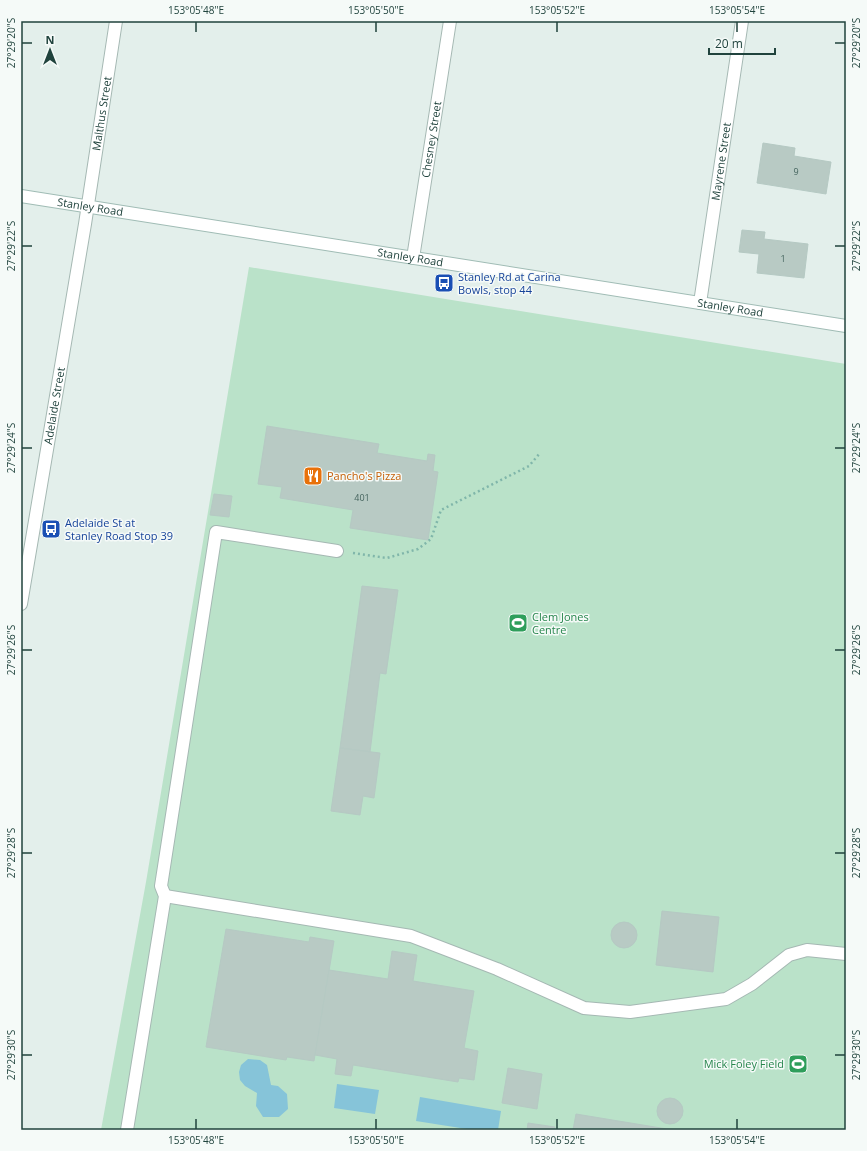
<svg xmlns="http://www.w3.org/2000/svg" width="867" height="1151" font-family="'Open Sans',sans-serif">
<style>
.green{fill:#bae2c9}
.water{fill:#86c4d9}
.building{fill:#b8cac4;stroke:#b5c9c3}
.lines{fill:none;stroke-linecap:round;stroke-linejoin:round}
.lane-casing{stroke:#a5b8b3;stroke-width:14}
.street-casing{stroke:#a5b8b3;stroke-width:14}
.secondary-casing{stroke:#a0bcb5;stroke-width:14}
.path{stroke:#80b6aa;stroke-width:2.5;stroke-dasharray:2 3;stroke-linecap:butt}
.lane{stroke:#fff;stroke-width:12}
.street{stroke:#fff;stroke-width:12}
.secondary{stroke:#fff;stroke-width:12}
.ticks{fill:none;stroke:#20433d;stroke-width:1.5}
.labels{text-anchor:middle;stroke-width:3;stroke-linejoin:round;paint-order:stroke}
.number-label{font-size:9px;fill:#46655f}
.street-label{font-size:11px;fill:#20433d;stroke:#f5faf8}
.transit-label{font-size:11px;fill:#164399;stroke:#f5faf8;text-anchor:start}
.food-label{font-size:11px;fill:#c56008;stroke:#f5faf8;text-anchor:start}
.leisure-label{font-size:11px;fill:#27864d;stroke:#f5faf8;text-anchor:start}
.neatline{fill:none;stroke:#20433d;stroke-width:1.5}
.ticks-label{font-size:10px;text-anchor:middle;fill:#20433d}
</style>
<rect width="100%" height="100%" fill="#e3efeb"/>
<path class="green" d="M249 267 846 364V1130H101L146 882Z"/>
<g class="water">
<path d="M248 1059 260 1060 267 1065 271 1085 278 1086 287 1094 288 1109 279 1117H263L256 1106 257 1093 245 1086 240 1080 239 1072 241 1065Z"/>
<path d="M337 1084 379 1090 375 1114 334 1108Z"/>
<path d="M420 1097 501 1111 498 1130H473L416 1121Z"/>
</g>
<g class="building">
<path d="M763 143 795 148 794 156 831 162 826 194 757 183Z"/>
<path d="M742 230 765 232 764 239 808 244 804 278 757 273 759 254 739 252Z"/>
<path d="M267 426 379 444 377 453 427 461 428 454 435 455 433 471 438 472 428 540 350 528 353 510 280 498 282 487 258 484Z"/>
<path d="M214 494 232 496 229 517 210 515Z"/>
<path d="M362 586 398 590 386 674 380 673 370 752 340 748Z"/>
<path d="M340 748 380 753 374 798 363 796 360 815 331 811Z"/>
<path d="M662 911 719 917 713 972 656 965Z"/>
<circle cx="624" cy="935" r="13"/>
<path d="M226 929 309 942 310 937 334 941 314 1061 287 1057 286 1060 206 1047Z"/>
<path d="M392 951 417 955 413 981 474 991 464 1048 478 1051 474 1080 459 1078 458 1082 353 1065 351 1076 335 1074 337 1059 315 1055 329 970 388 979Z"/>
<path d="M508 1068 542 1074 537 1109 502 1103Z"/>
<circle cx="670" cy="1111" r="13"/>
<path d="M576 1114 673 1130H573Z"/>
<path d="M528 1123 555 1127 554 1130H527Z"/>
</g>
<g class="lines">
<g class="lane-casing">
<g id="lane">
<path d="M165 896 411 936 497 969 584 1008 630 1012 726 999 752 984 789 955 807 950 846 954"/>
<path d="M127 1130 165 896 161 886 216 532 337 551"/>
</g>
</g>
<g class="street-casing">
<g id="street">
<path id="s1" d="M413 258 450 21"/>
<path id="s2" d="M700 303 742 21"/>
<path id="s3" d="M21 604 85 224 116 21"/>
</g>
</g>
<g class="secondary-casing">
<g id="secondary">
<path id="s4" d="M21 196 846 326"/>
</g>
</g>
<path class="path" d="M353 553 387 558 418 549 431 539 441 510 529 466 540 453"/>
<use href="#lane" class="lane"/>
<use href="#street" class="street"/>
<use href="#secondary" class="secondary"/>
</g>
<path class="ticks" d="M196 22V32M376 22V32M557 22V32M737 22V32M22 43H32M835 43H845M22 246H32M835 246H845M22 448H32M835 448H845M22 650H32M835 650H845M22 853H32M835 853H845M22 1055H32M835 1055H845M196 1119V1129M376 1119V1129M557 1119V1129M737 1119V1129"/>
<defs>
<g id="bus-square" transform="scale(1)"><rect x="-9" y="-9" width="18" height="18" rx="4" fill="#1a4fb4" stroke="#f5faf8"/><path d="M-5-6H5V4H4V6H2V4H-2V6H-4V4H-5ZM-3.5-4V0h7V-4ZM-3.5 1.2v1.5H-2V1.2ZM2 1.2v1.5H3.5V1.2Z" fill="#fff"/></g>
<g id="restaurant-square" transform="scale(1)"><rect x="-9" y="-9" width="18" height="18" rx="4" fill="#e8710a" stroke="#f5faf8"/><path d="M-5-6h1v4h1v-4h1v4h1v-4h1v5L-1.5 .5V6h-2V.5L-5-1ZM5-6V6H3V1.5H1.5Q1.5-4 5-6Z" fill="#fff"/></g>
<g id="stadium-square" transform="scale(1)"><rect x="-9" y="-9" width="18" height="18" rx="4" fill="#2e9e5b" stroke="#f5faf8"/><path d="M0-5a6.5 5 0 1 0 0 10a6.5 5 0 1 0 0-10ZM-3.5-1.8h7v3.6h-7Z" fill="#fff"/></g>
</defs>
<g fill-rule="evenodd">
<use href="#bus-square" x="444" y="283"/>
<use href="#restaurant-square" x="313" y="476"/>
<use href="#bus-square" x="51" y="529"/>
<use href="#stadium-square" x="518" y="623"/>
<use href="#stadium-square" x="798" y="1064"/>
</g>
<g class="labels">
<g class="number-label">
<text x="796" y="175">9</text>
<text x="783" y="262">1</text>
<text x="362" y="501">401</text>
</g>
<g class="street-label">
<text dy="4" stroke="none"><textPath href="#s3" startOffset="497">Malthus Street</textPath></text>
<text dy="4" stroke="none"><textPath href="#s1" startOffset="120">Chesney Street</textPath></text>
<text dy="4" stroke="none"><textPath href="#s2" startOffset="143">Mayrene Street</textPath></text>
<text dy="4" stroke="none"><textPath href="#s4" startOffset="70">Stanley Road</textPath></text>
<text dy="4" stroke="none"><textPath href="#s4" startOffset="394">Stanley Road</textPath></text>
<text dy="4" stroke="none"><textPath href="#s4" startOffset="718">Stanley Road</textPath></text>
<text dy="4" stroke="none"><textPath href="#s3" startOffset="201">Adelaide Street</textPath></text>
</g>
<g class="transit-label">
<text x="458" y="281">Stanley Rd at Carina<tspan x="458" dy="13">Bowls, stop 44</tspan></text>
<text x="65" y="527">Adelaide St at<tspan x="65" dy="13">Stanley Road Stop 39</tspan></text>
</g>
<g class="food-label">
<text x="327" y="480">Pancho's Pizza</text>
</g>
<g class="leisure-label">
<text x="532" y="621">Clem Jones<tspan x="532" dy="13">Centre</tspan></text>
<text x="784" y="1068" text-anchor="end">Mick Foley Field</text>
</g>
</g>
<rect width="867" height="1151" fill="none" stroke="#f5faf8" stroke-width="44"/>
<g transform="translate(50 50)" stroke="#f5faf8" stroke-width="3" paint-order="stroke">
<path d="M0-3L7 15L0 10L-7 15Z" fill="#20433d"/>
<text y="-6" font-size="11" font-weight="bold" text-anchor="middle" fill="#20433d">N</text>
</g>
<path d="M709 48v6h66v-6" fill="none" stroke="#20433d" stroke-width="2"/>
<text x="715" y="48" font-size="12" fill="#20433d" stroke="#f5faf8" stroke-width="3" paint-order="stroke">20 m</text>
<rect x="22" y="22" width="823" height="1107" class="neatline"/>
<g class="ticks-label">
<text x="196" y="14">153°05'48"E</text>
<text x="376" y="14">153°05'50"E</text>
<text x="557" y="14">153°05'52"E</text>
<text x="737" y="14">153°05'54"E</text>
<text transform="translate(11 43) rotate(-90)" y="4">27°29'20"S</text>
<text transform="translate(856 43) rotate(-90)" y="4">27°29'20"S</text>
<text transform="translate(11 246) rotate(-90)" y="4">27°29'22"S</text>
<text transform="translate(856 246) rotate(-90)" y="4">27°29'22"S</text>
<text transform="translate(11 448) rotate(-90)" y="4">27°29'24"S</text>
<text transform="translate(856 448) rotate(-90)" y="4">27°29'24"S</text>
<text transform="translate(11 650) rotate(-90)" y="4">27°29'26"S</text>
<text transform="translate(856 650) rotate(-90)" y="4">27°29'26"S</text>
<text transform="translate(11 853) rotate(-90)" y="4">27°29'28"S</text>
<text transform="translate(856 853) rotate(-90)" y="4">27°29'28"S</text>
<text transform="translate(11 1055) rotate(-90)" y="4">27°29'30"S</text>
<text transform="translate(856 1055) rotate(-90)" y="4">27°29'30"S</text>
<text x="196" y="1144">153°05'48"E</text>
<text x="376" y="1144">153°05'50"E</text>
<text x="557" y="1144">153°05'52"E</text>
<text x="737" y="1144">153°05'54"E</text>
</g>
</svg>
